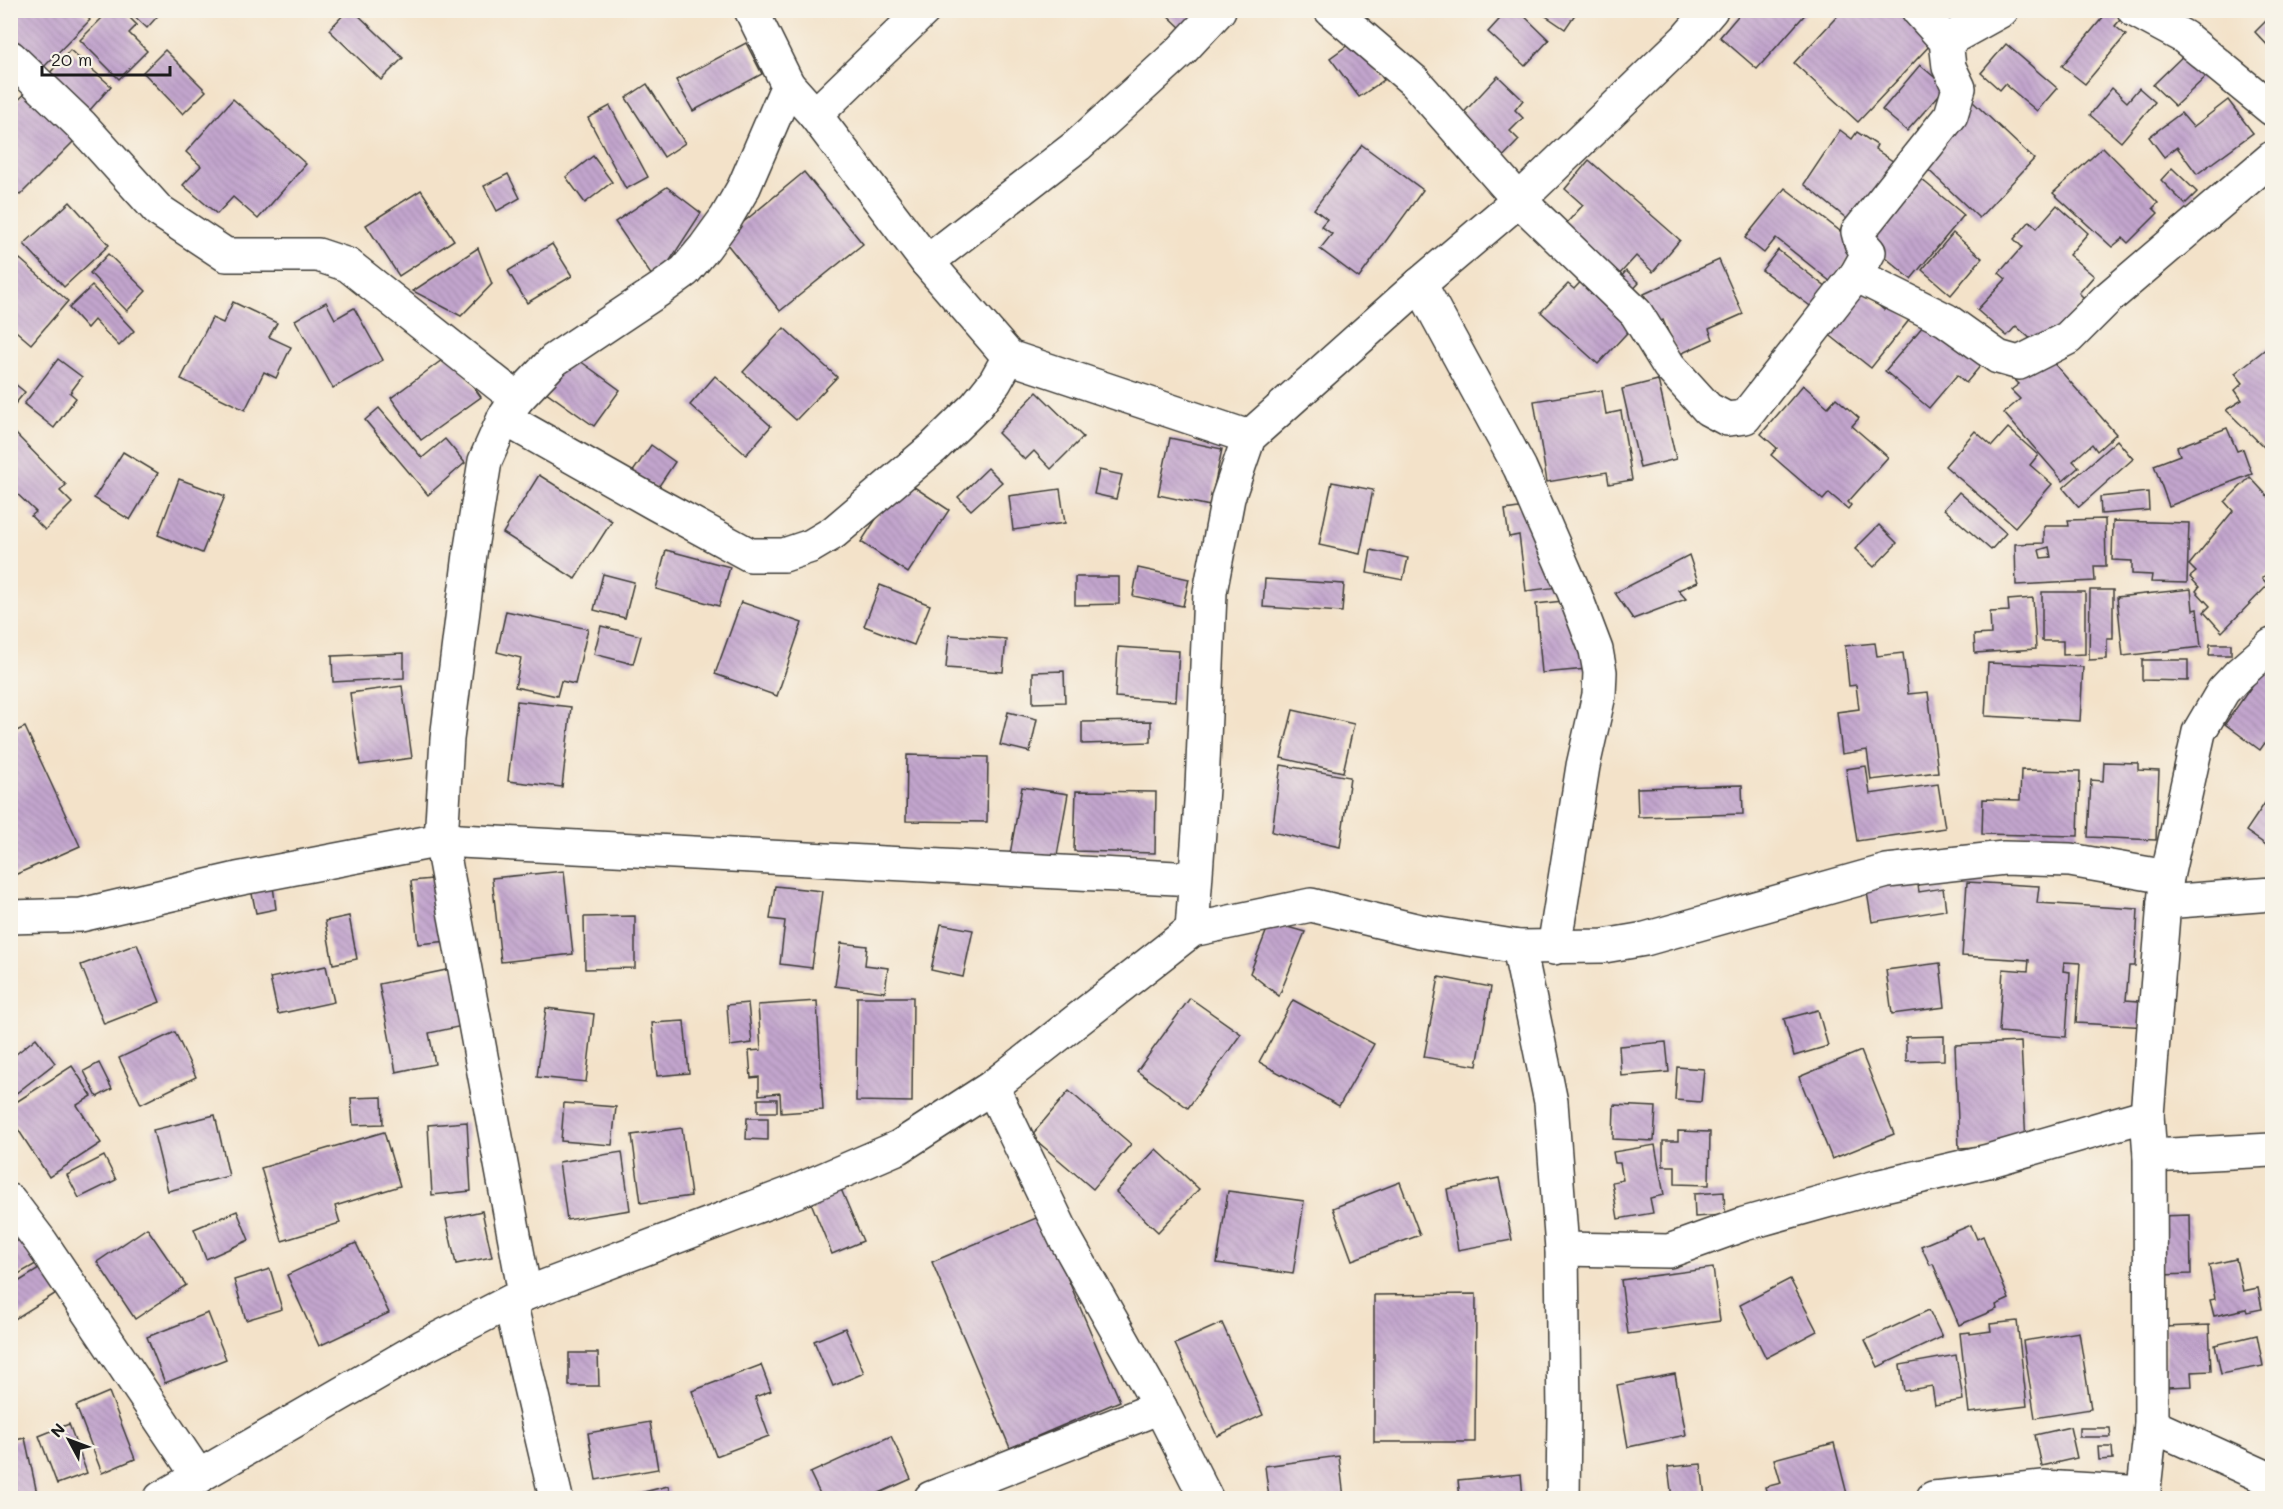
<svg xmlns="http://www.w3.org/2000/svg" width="2283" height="1509" font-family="Mali,sans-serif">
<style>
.building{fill:url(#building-back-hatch);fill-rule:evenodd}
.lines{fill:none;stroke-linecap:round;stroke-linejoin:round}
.minor-casing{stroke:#3c3a36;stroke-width:36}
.minor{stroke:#fff;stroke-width:33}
</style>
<defs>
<pattern id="building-back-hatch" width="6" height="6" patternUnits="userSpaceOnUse" patternTransform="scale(1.5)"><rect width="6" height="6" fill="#c2a5cd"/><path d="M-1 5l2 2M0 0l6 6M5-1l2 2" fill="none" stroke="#a68daf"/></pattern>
</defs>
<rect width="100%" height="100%" fill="#f7f3e8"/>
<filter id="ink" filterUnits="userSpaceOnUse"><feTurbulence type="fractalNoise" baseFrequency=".0167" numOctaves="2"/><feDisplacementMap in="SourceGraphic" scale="12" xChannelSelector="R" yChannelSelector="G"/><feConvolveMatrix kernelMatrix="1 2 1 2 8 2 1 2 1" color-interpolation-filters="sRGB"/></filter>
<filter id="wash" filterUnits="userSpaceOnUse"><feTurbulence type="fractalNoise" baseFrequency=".008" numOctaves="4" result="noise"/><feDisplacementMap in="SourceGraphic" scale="24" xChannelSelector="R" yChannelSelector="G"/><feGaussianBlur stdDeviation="1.35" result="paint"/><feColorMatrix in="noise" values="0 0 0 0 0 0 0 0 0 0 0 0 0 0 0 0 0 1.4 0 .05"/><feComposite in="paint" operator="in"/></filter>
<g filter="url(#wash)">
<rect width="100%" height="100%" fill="#f3e2c9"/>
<g id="blocks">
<g class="building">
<path d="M17 10H81L90 20 37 74 10 48V17Z"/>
<path d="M110 10H122L137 25 129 33 147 51 119 79 80 40Z"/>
<path d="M128 10H163L147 28Z"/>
<path d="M348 10H353L403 58 381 80 329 30Z"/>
<path d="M1162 10H1201L1183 30Z"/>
<path d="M1508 10H1518L1549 40 1525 66 1488 32Z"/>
<path d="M1537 10H1578L1565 29Z"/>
<path d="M1743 10H1809L1757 69 1720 37Z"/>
<path d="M1843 10H1897L1932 43 1858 122 1794 63Z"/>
<path d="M2109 10H2121L2125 14 2115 26 2126 35 2085 84 2062 66Z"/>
<path d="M2272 15V50L2255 32Z"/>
<path d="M1355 40 1384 80 1359 97 1330 58Z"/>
<path d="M746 43 762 74 693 111 676 80Z"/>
<path d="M2006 44 2057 88 2037 111 2005 84 2000 90 1981 73Z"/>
<path d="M70 50 111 86 90 110 49 74Z"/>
<path d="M165 50 206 91 183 114 143 72Z"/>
<path d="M2189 50 2211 72 2175 106 2153 85Z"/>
<path d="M1920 65 1946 87 1907 131 1882 110Z"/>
<path d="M1498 76 1523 100 1515 110 1523 118 1510 131 1519 140 1497 163 1454 123Z"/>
<path d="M647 84 685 143 664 157 626 98Z"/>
<path d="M31 88 78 137 20 195 10 185V108Z"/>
<path d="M2112 88 2127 102 2139 88 2155 102 2121 142 2090 115Z"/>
<path d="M233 99 306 164 258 219 233 197 217 214 183 185 201 166 186 152Z"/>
<path d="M2228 100 2253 133 2197 174 2177 147 2164 157 2149 137 2181 113 2193 127Z"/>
<path d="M1973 102 2034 159 1979 218 1918 160Z"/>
<path d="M610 106 648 177 626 189 588 118Z"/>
<path d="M1840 130 1852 139 1857 132 1877 145 1875 149 1897 164 1857 227 1804 184Z"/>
<path d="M1362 145 1423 190 1359 278 1320 249 1332 234 1321 226 1327 219 1314 209Z"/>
<path d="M2103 147 2158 203 2153 208 2158 213 2128 243 2123 238 2112 247 2053 193Z"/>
<path d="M593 156 612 182 585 203 566 177Z"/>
<path d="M1589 160 1680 240 1653 272 1636 256 1617 277 1562 228 1583 205 1565 189Z"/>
<path d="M2172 168 2197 192 2185 204 2161 180Z"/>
<path d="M804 172 863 244 780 311 723 239Z"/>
<path d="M1914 173 1964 215 1911 279 1860 236Z"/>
<path d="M508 174 520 198 497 211 484 186Z"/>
<path d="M667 187 701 213 656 282 615 222Z"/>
<path d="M1785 188 1859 246 1831 282 1776 238 1764 253 1745 238Z"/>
<path d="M421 190 454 240 399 276 366 225Z"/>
<path d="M70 202 109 245 64 287 24 244Z"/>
<path d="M2057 205 2088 233 2069 255 2094 276 2079 293 2085 299 2041 348 2016 326 2007 336 1977 310 2006 279 1999 273 2022 247 2014 239 2030 221 2037 228Z"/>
<path d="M1953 233 1982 258 1951 295 1922 270Z"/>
<path d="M552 244 572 276 527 303 508 271Z"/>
<path d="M478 248 492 284 461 316 413 291Z"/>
<path d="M1778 250 1832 292 1817 311 1762 270Z"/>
<path d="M108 254 146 291 127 311 90 273Z"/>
<path d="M20 259 68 301 31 344 10 326V270Z"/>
<path d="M1719 260 1743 314 1709 329 1713 339 1678 355 1663 320 1656 323 1644 294Z"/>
<path d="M1626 271 1639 283 1629 294 1616 283Z"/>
<path d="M1588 274 1638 321 1598 364 1541 312 1568 284 1574 289Z"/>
<path d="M92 286 134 331 119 346 94 320 87 328 69 308Z"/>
<path d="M1857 287 1884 310 1891 303 1910 319 1871 368 1822 329Z"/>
<path d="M233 302 277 323 269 337 291 347 276 378 264 372 245 410 181 379 212 318 223 323Z"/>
<path d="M326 302 335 319 354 308 383 360 333 388 295 320Z"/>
<path d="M1929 319 1982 364 1966 383 1957 375 1929 408 1885 371Z"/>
<path d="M784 328 837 377 796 420 743 372Z"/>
<path d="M2272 344V446L2267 450 2226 410 2242 400 2235 390 2243 383 2235 373Z"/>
<path d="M2043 351 2116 434 2097 451 2092 444 2073 461 2079 467 2063 481 2004 413 2020 399 2011 390 2019 384 2015 380Z"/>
<path d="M569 353 620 390 594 426 542 389Z"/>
<path d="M450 354 481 397 421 440 391 398Z"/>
<path d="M58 359 82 377 70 393 76 398 54 428 24 404Z"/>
<path d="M715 376 771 426 746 455 690 405Z"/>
<path d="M10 380 25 392 10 410Z"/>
<path d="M1658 380 1676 459 1640 468 1622 389Z"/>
<path d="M1803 385 1828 407 1836 398 1859 418 1852 426 1888 457 1848 502 1851 505 1848 509 1829 493 1823 500 1771 455 1777 448 1761 434Z"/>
<path d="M1602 390 1606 414 1621 411 1632 480 1609 484 1607 472 1547 482 1534 401Z"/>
<path d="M1037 392 1083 437 1051 469 1034 451 1025 460 998 433Z"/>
<path d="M379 408 422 458 445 439 465 463 428 495 365 420Z"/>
<path d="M2008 428 2038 455 2030 465 2052 484 2015 527 1945 466 1975 431 1992 446Z"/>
<path d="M2227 428 2237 451 2243 449 2252 474 2169 506 2154 465 2180 455 2177 447Z"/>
<path d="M12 430 66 485 60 491 72 503 45 530 31 516 36 512 10 487Z"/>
<path d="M1170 438 1222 449 1210 506 1158 495Z"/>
<path d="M2117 440 2133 459 2079 507 2063 488Z"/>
<path d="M651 445 675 462 657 489 632 473Z"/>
<path d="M123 452 158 473 130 520 94 498Z"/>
<path d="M988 468 1002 482 971 510 958 497Z"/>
<path d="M1099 470 1122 475 1116 499 1094 494Z"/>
<path d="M539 475 612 521 575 579 503 533Z"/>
<path d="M2250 477 2272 501 2270 503 2272 506V572L2271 570 2262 578 2268 585 2222 632 2204 612 2210 606 2196 591 2199 587 2190 577 2196 572 2189 565 2233 511 2225 502Z"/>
<path d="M179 479 225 496 202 553 158 535Z"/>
<path d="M902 479 949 510 908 573 861 542Z"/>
<path d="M1332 482 1373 490 1360 554 1319 545Z"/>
<path d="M1060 489 1065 523 1013 530 1009 496Z"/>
<path d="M1959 492 2006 533 1991 550 1944 509Z"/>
<path d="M2148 492 2149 510 2101 514 2100 497Z"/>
<path d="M1532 506 1568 586 1526 591 1519 535 1509 537 1505 510Z"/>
<path d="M2105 519 2106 566H2094L2095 581 2016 585 2015 544 2044 543V526H2069L2068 520ZM2049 547 2051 557 2041 558 2039 550Z"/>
<path d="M2113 521 2189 523 2187 583 2151 582 2152 575 2132 574V561L2112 560Z"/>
<path d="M1879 525 1897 543 1874 567 1855 549Z"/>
<path d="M666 550 730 567 719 606 656 589Z"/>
<path d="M1371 550 1408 558 1403 580 1367 573Z"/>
<path d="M1689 555 1698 582 1678 590 1686 599 1633 619 1615 593Z"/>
<path d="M1138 568 1189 579 1183 606 1133 596Z"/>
<path d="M603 574 634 582 625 618 594 610Z"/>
<path d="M1075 577H1119V604L1075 605Z"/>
<path d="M1265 579 1344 584 1342 612 1263 607Z"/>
<path d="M880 585 930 605 914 645 864 626Z"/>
<path d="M2191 589 2193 610 2197 609 2201 647 2123 656 2117 597Z"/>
<path d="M2090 590H2113V638H2107V659L2089 660Z"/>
<path d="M2042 592H2085V654L2063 655V641H2042Z"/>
<path d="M2033 598 2036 649 1975 653 1974 635 1991 634 1990 612 2009 611 2008 600Z"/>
<path d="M1581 599 1587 669 1542 673 1536 604Z"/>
<path d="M741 602 802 623 777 696 715 674Z"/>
<path d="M506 611 588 629 575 684 561 681 557 696 515 687 521 658 497 652Z"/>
<path d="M601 626 641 636 633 664 594 654Z"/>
<path d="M949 635 1006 639 1003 672 946 668Z"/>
<path d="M1875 643 1877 656 1903 653 1908 694 1928 692 1938 772 1871 780 1867 750 1842 754 1837 712 1859 709 1856 685 1849 686 1845 646Z"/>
<path d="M2210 644H2231V655H2209Z"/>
<path d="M1118 647 1179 651 1176 701 1115 697Z"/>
<path d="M404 653V678L333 682 332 656Z"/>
<path d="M2142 660H2188V681L2142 680Z"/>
<path d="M1988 663 2083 667 2080 721 1985 716Z"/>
<path d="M2263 670 2272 677V733L2260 750 2225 724Z"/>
<path d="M1064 671 1065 702 1033 703V672Z"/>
<path d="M402 686 412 758 360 765 350 693Z"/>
<path d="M517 701 571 707 562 787 508 781Z"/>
<path d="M1293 710 1354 724 1343 772 1281 758Z"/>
<path d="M1008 712 1037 719 1030 752 1000 745Z"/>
<path d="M1151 721V742L1082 744V722Z"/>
<path d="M25 727 80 846 10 877V734Z"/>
<path d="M907 755 988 757 987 822 906 821Z"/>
<path d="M2104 762 2138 763V770L2159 771 2156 840 2088 837 2091 780 2103 781Z"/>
<path d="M1281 765 1350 777 1340 847 1272 832Z"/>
<path d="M1866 766 1870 794 1938 784 1945 828 1857 841 1846 769Z"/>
<path d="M2021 770 2080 771 2078 836 1982 834 1983 799 2020 800Z"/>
<path d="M1742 785 1743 814 1638 817 1637 788Z"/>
<path d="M1022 787 1068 794 1056 861 1010 854Z"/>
<path d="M1076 791 1156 792 1155 853 1074 851Z"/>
<path d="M2269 797 2272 800V849L2246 831Z"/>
<path d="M564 871 573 954 501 962 492 878Z"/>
<path d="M443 878 449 941 418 944 411 881Z"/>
<path d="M1917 878 1919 892 1943 888 1946 910 1872 922 1866 886Z"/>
<path d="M1967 882 2039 886 2037 903 2138 909 2135 966H2129L2126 1000 2151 1002 2149 1027 2076 1023 2080 963 2064 962 2063 971 2070 972 2066 1037 1999 1032 2003 969 2028 971 2029 960 1962 956Z"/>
<path d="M273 886 276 909 256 913 251 889Z"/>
<path d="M775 886 822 891 812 968 780 964 785 921 770 919Z"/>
<path d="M349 916 357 959 333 964 325 921Z"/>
<path d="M635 916V968L585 969 584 917Z"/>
<path d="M1270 922 1305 932 1279 996 1250 973Z"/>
<path d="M941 924 973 930 963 977 931 970Z"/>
<path d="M841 943 867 946 865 965 888 968 885 992 835 986Z"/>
<path d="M137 944 160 1002 104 1024 81 965Z"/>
<path d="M1940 963 1945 1007 1892 1014 1886 970Z"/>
<path d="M326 966 334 1002 278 1014 270 978Z"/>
<path d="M456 968 467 1025 429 1033 435 1064 396 1072 379 984Z"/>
<path d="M1439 977 1491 987 1477 1066 1424 1057Z"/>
<path d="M857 997H913L912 1102 856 1101Z"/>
<path d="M1190 998 1241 1034 1188 1108 1137 1071Z"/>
<path d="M1293 1000 1374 1044 1339 1106 1259 1062Z"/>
<path d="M817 1001 823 1110 781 1113 780 1093 759 1095V1077L751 1078 749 1051 761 1050 758 1005Z"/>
<path d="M748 1003 752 1043 730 1046 727 1005Z"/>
<path d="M546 1008 594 1014 586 1082 537 1077Z"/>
<path d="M1818 1010 1828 1046 1794 1056 1784 1019Z"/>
<path d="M684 1021 689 1073 657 1076 652 1023Z"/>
<path d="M175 1032 196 1077 141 1104 119 1058Z"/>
<path d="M1944 1036V1060L1906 1061V1037Z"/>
<path d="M36 1038 55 1063 10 1098V1059Z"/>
<path d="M1666 1042 1669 1072 1621 1076 1619 1046Z"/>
<path d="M2021 1042 2026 1144 1959 1148 1955 1045Z"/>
<path d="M1861 1051 1894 1134 1832 1159 1799 1077Z"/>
<path d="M99 1063 112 1089 97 1097 84 1071Z"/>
<path d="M72 1066 92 1096 77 1105 101 1143 49 1177 10 1117V1106Z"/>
<path d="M1677 1067 1704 1069 1701 1102 1675 1100Z"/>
<path d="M1069 1091 1131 1144 1093 1189 1031 1136Z"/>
<path d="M382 1097 383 1124 353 1125 351 1098Z"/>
<rect x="758" y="1099" width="19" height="13"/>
<path d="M564 1103 616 1107 612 1145 561 1141Z"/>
<path d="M1614 1105 1656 1107 1654 1141 1613 1139Z"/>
<path d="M215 1115 229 1176 168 1191 153 1130Z"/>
<path d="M747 1118H768V1140L746 1139Z"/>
<path d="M467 1122 471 1191 432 1195 428 1125Z"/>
<path d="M682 1128 691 1196 641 1203 632 1135Z"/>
<path d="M1678 1131 1710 1132 1709 1185 1675 1184V1166H1663V1141H1678Z"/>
<path d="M384 1132 400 1186 335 1206 340 1223 282 1241 261 1168Z"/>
<path d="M1655 1145 1664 1195 1650 1198 1653 1213 1618 1219 1612 1182 1623 1180 1620 1163H1615L1613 1152Z"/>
<path d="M1156 1149 1199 1189 1158 1232 1116 1192Z"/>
<path d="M622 1152 630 1210 567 1220 559 1162Z"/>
<path d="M104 1156 116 1180 79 1198 67 1175Z"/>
<path d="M835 1175 863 1241 832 1254 805 1188Z"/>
<path d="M1499 1178 1512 1240 1458 1250 1447 1189Z"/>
<path d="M1400 1182 1420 1235 1352 1260 1333 1208Z"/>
<path d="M1228 1191 1304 1201 1293 1274 1217 1263Z"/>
<path d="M1724 1192 1725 1215 1695 1217 1694 1194Z"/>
<path d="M237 1211 249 1240 206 1259 194 1229Z"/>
<path d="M482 1211 492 1257 456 1264 446 1219Z"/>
<path d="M2190 1215 2191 1274 2161 1275 2160 1216Z"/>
<path d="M1041 1216 1120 1401 1010 1448 932 1262Z"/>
<path d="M1971 1225 1977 1239 1983 1236 2009 1299 1996 1305 1997 1309 1959 1325 1933 1264 1930 1265 1921 1246Z"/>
<path d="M147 1228 186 1285 135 1319 97 1262Z"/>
<path d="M26 1236 41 1261 10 1279V1245Z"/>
<path d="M356 1243 389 1313 319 1346 287 1275Z"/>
<path d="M2236 1259 2243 1291 2258 1288 2262 1309 2247 1312 2246 1309 2214 1316 2210 1300 2215 1299 2209 1265Z"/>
<path d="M42 1267 58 1292 10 1322V1287Z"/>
<path d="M1713 1268 1720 1321 1628 1334 1621 1280Z"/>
<path d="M270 1269 282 1309 246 1320 234 1280Z"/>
<path d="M1790 1279 1817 1331 1766 1358 1740 1305Z"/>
<path d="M1476 1294 1475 1442H1374V1295Z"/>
<path d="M1929 1310 1942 1337 1878 1367 1865 1340Z"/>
<path d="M208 1313 226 1359 165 1383 147 1337Z"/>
<path d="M2017 1321 2027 1406 1969 1413 1960 1333 1970 1332V1334L1991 1331 1990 1324Z"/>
<path d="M1222 1323 1263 1415 1217 1436 1175 1344Z"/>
<path d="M2209 1325 2211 1371 2191 1372 2192 1386 2167 1387 2165 1327Z"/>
<path d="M845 1328 864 1373 833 1386 814 1341Z"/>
<path d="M2079 1332 2091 1409 2035 1418 2023 1341Z"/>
<path d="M2257 1335 2263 1366 2221 1374 2215 1345Z"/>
<path d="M569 1353H598L599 1386H569Z"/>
<path d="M1956 1355 1963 1400 1935 1405 1932 1386 1904 1391 1900 1365Z"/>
<path d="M761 1365 771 1391 755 1397 769 1436 716 1456 692 1391Z"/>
<path d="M1675 1374 1686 1435 1628 1447 1617 1385Z"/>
<path d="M109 1392 135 1459 102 1473 76 1406Z"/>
<path d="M650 1422 658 1469 596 1480 588 1433Z"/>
<path d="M69 1424 87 1473 57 1484 39 1436Z"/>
<path d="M2070 1427 2077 1458 2042 1466 2035 1435Z"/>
<path d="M2079 1428H2110L2111 1437H2079Z"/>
<path d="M891 1436 911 1479 868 1498H822L810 1473Z"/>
<path d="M25 1438 38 1498H10V1441Z"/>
<path d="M1834 1443 1848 1498H1768L1765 1487 1781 1483 1774 1459Z"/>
<path d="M2098 1447H2112L2113 1459 2099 1460Z"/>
<path d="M1339 1456 1344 1498H1269L1265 1466Z"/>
<path d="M1701 1464 1705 1498H1672L1668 1467Z"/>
<path d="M1521 1474 1523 1498H1460L1458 1480Z"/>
<path d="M668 1486 671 1498H620Z"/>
</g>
</g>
</g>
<g filter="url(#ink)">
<use href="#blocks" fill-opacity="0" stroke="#3c3a36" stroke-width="1.5"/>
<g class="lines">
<g class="minor-casing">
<g id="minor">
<path d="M751 10 788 85 815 115 927 262 1009 357 1249 437"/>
<path d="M1331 10 1415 82 1519 200 1636 313 1669 366 1708 409 1727 419 1745 417 1856 275 1869 252 1861 243 1858 232 1951 115 1959 88 1949 67 1946 41 1918 10"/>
<path d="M2134 10 2184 37 2272 109"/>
<path d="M1946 41 2002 10"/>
<path d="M10 57 82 126 158 210 226 255H318L348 265 517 399"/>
<path d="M815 115 924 10"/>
<path d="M927 262 1078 145 1181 51 1219 10"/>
<path d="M1856 275 1946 320 1998 357 2019 363 2068 338 2107 299 2272 158"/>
<path d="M1420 284 1520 468 1574 592 1596 650 1600 672 1599 695 1583 766 1554 948"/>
<path d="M504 418 656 504 750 555H784L811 546 833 533 933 448 976 406 995 382 1009 357"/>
<path d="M2164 902 2272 894"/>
<path d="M10 917 81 915 237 879 441 840 1195 879"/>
<path d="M1192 930 1202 788 1210 592 1228 498 1249 437 1420 284 1519 200 1685 40 1711 10"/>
<path d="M1519 947 1551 1102 1562 1249 1564 1415 1563 1498"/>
<path d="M992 1087 1065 1238 1160 1407 1206 1498"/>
<path d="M2150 1156 2272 1150"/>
<path d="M10 1201 41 1242 199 1477"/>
<path d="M1562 1249 1669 1251 1744 1224 1880 1186 1988 1161 2147 1115"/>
<path d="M525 1294 441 840 447 739 470 554 485 461 504 418 517 399 554 360 659 290 685 271 705 247 726 218 744 187 788 85"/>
<path d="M510 1302 556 1498"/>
<path d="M2151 1425 2272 1480"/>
<path d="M161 1498 422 1347 525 1294 797 1191 899 1147 992 1087 1192 930 1311 905 1420 931 1519 947 1604 946 1645 939 1887 871 2004 858 2070 860 2167 877"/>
<path d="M931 1498 1160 1407"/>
<path d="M1933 1498 2043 1487 2144 1493"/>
<path d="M2143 1498 2151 1425 2150 1156 2147 1115 2164 902 2167 877 2199 732 2223 691 2239 674 2272 645"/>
</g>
</g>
<use href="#minor" class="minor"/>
</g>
</g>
<rect width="2283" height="1509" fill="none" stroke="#f7f3e8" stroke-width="36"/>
<g transform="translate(69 1440) rotate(311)" stroke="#f7f3e8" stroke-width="4.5" paint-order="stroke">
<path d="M0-4.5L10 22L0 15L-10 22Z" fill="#1c1c1c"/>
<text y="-9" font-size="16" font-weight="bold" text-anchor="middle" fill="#1c1c1c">N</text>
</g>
<path d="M42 66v9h128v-9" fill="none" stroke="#1c1c1c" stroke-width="3"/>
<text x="51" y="66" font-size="18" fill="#1c1c1c" stroke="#f7f3e8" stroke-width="4.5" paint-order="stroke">20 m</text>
</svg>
